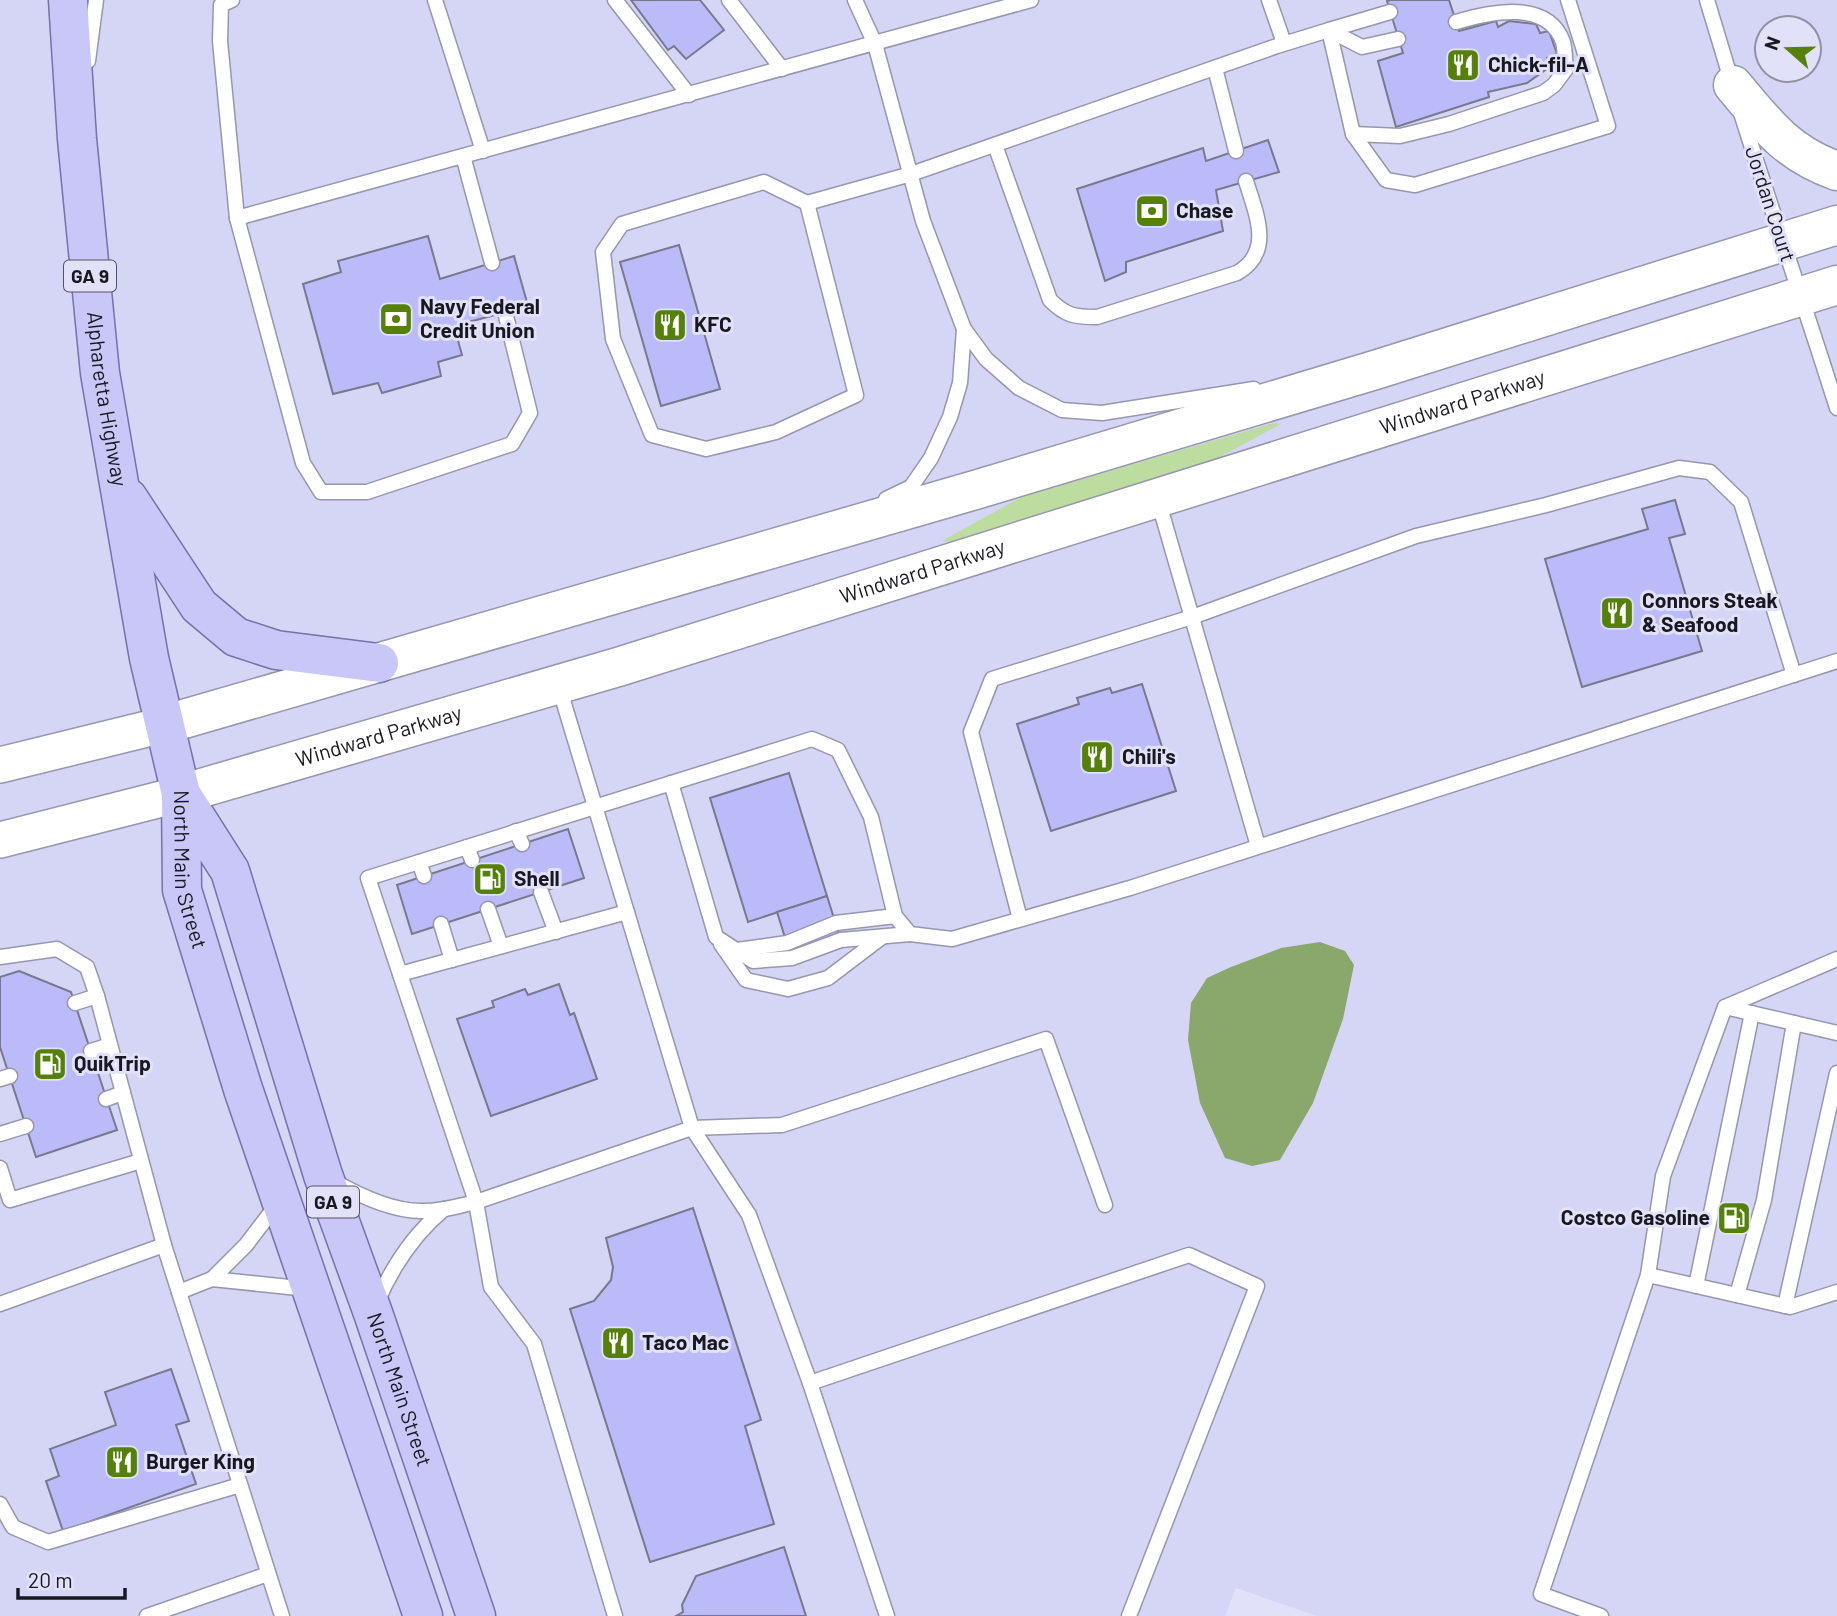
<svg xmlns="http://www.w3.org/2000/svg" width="1837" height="1616" font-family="Barlow,sans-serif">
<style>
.built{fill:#d5d6f5;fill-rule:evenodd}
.green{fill:#bddca0}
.water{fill:#8aa76c}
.building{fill:#bbbbfa;stroke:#78788e;stroke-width:2}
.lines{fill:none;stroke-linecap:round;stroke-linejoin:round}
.service-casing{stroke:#9696ad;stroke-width:17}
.tertiary-casing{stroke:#9696ad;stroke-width:38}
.secondary-casing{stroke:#9696ad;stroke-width:41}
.primary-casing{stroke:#7472a8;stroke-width:41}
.service{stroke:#fff;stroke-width:14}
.tertiary{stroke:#fff;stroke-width:35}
.secondary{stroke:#fff;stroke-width:38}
.primary{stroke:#c9c7f7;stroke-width:38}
.labels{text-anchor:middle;stroke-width:6;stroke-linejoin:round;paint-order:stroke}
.shield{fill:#e1e1fa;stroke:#545461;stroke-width:2}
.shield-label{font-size:19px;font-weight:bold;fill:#181820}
.poi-label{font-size:21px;font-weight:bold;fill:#181820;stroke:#e1e1fa;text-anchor:start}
.street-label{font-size:21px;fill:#181820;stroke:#e1e1fa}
</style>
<rect width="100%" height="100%" fill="#e1e1fa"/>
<path class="built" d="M0 0H1837V1616H1317L1236 1588 1225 1616H0ZM1767 28H1809V70H1767Z"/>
<path class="green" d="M1274 423 1281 424 1216 459 951 542 942 541 1021 497Z"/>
<path class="water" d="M1320 942 1345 951 1354 965 1343 1019 1313 1103 1280 1160 1252 1166 1225 1158 1200 1103 1188 1040 1191 1003 1207 978 1231 967 1281 948Z"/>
<g class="building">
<path d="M631 0H700L724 30 686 59 674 46 668 50Z"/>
<path d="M1391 0H1449L1459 31 1496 21 1498 27 1509 21 1536 24 1540 33 1549 31 1557 54 1547 58 1548 68 1527 83 1488 92 1489 97 1396 127 1378 61 1403 53 1387 1Z"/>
<path d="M1268 140 1279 172 1216 190 1223 231 1126 262V272L1105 281 1077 189 1203 148 1206 161Z"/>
<path d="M428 236 440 279 514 256 528 306 454 326 462 355 438 362 441 376 382 393 378 383 333 394 303 284 341 272 338 261Z"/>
<path d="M679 245 720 389 661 406 620 262Z"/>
<path d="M1675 500 1685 534 1669 538 1702 651 1582 687 1545 559 1648 529 1642 509Z"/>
<path d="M1142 684 1176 791 1051 831 1017 724 1079 704 1077 698 1110 688 1112 693Z"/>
<path d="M789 773 827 896 748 922 710 798Z"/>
<path d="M568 829 584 878 412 934 397 885Z"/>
<path d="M827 896 843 947 793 963 777 912Z"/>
<path d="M19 971 71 992 117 1130 36 1157 0 1047V977Z"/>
<path d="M559 984 570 1015 574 1013 597 1079 491 1116 457 1019 494 1007 492 1001 525 989 528 995Z"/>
<path d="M693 1208 761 1420 745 1426 774 1524 650 1562 570 1309 594 1301 611 1280 613 1267 606 1238Z"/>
<path d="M171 1369 189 1421 176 1425 196 1484 63 1531 46 1481 59 1476 50 1449 116 1425 105 1392Z"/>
<path d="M784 1547 806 1616H676L683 1612 682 1605 696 1576Z"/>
</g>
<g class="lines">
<g class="service-casing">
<g id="service">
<path d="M232 0 221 5 220 41 237 218 303 463 321 492H367L512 444 530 413 505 312"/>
<path d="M435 0 483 151"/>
<path d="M615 0 689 95"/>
<path d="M729 0 782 69"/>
<path d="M855 0 875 44 923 221 964 329 986 359 1019 388 1062 410 1102 413 1254 389"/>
<path d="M1269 0 1284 43"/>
<path d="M1707 0 1732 83"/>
<path d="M1390 12 1329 30 1353 134 1386 180 1415 185 1608 126 1568 0"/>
<path d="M88 61 96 0"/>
<path d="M1215 68 1236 151"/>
<path d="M1741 113C1772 212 1806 309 1837 408"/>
<path d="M1353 134 1400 136 1449 124 1543 93 1554 85 1566 69C1565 60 1565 50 1563 42 1548 0 1493 11 1456 22"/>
<path d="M995 145 1050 300C1066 316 1075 317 1097 317L1237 273C1274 252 1256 214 1246 181"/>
<path d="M463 156 492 263"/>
<path d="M764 182 807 203 856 395 776 432 706 449 652 435 613 339 603 252 622 224Z"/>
<path d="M807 203 911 174 1277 46 1329 30 1362 47 1398 39"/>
<path d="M237 218 1031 0"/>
<path d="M886 499 911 487 931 458 950 417 960 383 964 329"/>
<path d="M1158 500 1258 846"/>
<path d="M559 687 692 1128 749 1215 810 1383 887 1616"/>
<path d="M671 783 716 937 753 961 792 958 841 940 910 934"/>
<path d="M516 831 522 844"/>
<path d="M467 847 472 860"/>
<path d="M419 862 424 876"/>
<path d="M541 892 556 932"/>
<path d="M488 909 501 946"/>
<path d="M1020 919 971 732 992 679 1192 617 1416 536 1546 505 1679 468 1710 472 1741 502 1794 675"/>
<path d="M441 924 452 960"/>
<path d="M721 944 746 980 788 989 828 978 882 937"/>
<path d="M737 950 787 943 836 923 895 916"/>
<path d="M0 957 57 949 87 967 97 996 164 1245 282 1616"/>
<path d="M400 974 627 912"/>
<path d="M75 1003 97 996"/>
<path d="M1725 1007 1837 1033"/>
<path d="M91 1051 110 1045"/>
<path d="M0 1079 10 1076"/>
<path d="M106 1099 123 1093"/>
<path d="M0 1134 26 1126"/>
<path d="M0 1168 10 1200 141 1161"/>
<path d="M332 1180C358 1195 392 1211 421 1211 440 1212 458 1206 476 1202L692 1128 782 1125 1046 1039 1105 1205"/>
<path d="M278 1203 246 1245 212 1279 308 1289"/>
<path d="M1648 1275 1663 1176 1725 1007 1837 959"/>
<path d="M1696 1286 1752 1013"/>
<path d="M179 1292 212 1279"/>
<path d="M1737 1295 1764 1200 1794 1023"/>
<path d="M377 1302C393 1265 413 1235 444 1209"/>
<path d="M0 1304 164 1245"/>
<path d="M1785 1306 1837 1073"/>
<path d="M810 1383 1189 1255 1257 1286 1129 1616"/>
<path d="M0 1504 13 1527 48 1542 240 1485"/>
<path d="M147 1616 268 1574"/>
<path d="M615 1616 534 1344 491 1287 476 1202 368 878 812 739 838 750 871 817 895 916 910 934 952 939 1130 888 1837 661"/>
<path d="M1601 1616 1541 1594 1648 1275 1790 1307 1837 1292"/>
</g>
</g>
<g class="tertiary-casing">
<g id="tertiary">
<path d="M0 765 163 725"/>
<path d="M0 840 181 794"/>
</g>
</g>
<g class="secondary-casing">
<g id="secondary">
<path d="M1733 85C1766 124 1786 153 1837 171"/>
<path d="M163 725 975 490 1375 370 1837 225"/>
<path id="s1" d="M181 794 618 667 1837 285"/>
</g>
</g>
<g class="primary-casing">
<g id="primary">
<path id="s2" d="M68 0 77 139 100 373 149 658 181 794 182 890 243 1089 423 1616"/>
<path d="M128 498 199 606 236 637 276 650 379 663"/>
<path id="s3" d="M181 794 230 871 323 1175 373 1313 476 1616"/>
</g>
</g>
<use href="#service" class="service"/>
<use href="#tertiary" class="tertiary"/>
<use href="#secondary" class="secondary"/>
<use href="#primary" class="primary"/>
</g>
<defs>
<g id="restaurant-square" transform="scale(1.75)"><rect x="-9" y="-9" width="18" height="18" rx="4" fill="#55810b" stroke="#e1e1fa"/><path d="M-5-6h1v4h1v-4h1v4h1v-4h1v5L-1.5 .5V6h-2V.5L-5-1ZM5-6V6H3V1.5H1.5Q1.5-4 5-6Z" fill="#fff"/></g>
<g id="bank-square" transform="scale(1.75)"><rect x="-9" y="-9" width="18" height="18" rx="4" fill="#55810b" stroke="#e1e1fa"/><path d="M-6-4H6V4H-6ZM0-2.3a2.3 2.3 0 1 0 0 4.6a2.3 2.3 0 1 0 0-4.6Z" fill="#fff"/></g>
<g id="fuel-square" transform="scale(1.75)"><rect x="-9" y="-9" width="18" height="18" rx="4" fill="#55810b" stroke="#e1e1fa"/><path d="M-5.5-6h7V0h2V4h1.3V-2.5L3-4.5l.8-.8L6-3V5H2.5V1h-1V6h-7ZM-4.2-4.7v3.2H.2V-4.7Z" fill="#fff"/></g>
</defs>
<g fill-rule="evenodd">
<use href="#restaurant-square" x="1463" y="65"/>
<use href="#bank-square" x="1152" y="211"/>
<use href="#bank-square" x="396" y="319"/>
<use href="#restaurant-square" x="670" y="325"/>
<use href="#restaurant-square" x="1617" y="613"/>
<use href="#restaurant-square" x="1097" y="757"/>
<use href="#fuel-square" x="490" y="879"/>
<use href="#fuel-square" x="50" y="1064"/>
<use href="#fuel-square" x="1734" y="1218"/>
<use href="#restaurant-square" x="618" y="1343"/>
<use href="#restaurant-square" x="122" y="1462"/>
</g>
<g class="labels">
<g class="shield">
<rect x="64" y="260.5" width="52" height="31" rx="5"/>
<rect x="307" y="1186.5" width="52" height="31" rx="5"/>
</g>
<g class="shield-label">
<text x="90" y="283">GA 9</text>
<text x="333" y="1209">GA 9</text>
</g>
<g class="poi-label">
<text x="1488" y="72">Chick-fil-A</text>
<text x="1176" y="218">Chase</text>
<text x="420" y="314">Navy Federal<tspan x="420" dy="24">Credit Union</tspan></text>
<text x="694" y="332">KFC</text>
<text x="1642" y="608">Connors Steak<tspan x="1642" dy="24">&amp; Seafood</tspan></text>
<text x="1122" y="764">Chili's</text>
<text x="514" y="886">Shell</text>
<text x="74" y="1071">QuikTrip</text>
<text x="1710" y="1225" text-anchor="end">Costco Gasoline</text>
<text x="642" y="1350">Taco Mac</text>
<text x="146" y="1469">Burger King</text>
</g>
<g class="street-label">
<text transform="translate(1770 204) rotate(72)" y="7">Jordan Court</text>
<text dy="7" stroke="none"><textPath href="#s2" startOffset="401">Alpharetta Highway</textPath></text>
<text dy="7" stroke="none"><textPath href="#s1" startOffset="1340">Windward Parkway</textPath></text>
<text dy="7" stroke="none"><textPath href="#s1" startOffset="774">Windward Parkway</textPath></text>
<text dy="7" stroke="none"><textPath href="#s1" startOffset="206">Windward Parkway</textPath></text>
<text dy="7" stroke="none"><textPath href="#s2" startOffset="880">North Main Street</textPath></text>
<text dy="7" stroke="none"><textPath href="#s3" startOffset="637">North Main Street</textPath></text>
</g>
</g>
<g transform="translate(1788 49) rotate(290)"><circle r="33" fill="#e1e1fa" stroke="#9191a3" stroke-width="2"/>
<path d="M0-5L12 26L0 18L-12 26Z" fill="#55810b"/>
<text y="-10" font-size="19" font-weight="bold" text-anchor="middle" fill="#181820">N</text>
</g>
<path d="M18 1588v10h107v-10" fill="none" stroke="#181820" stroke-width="3.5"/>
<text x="28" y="1588" font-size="21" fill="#181820" stroke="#e1e1fa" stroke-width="5" paint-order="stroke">20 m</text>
</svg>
